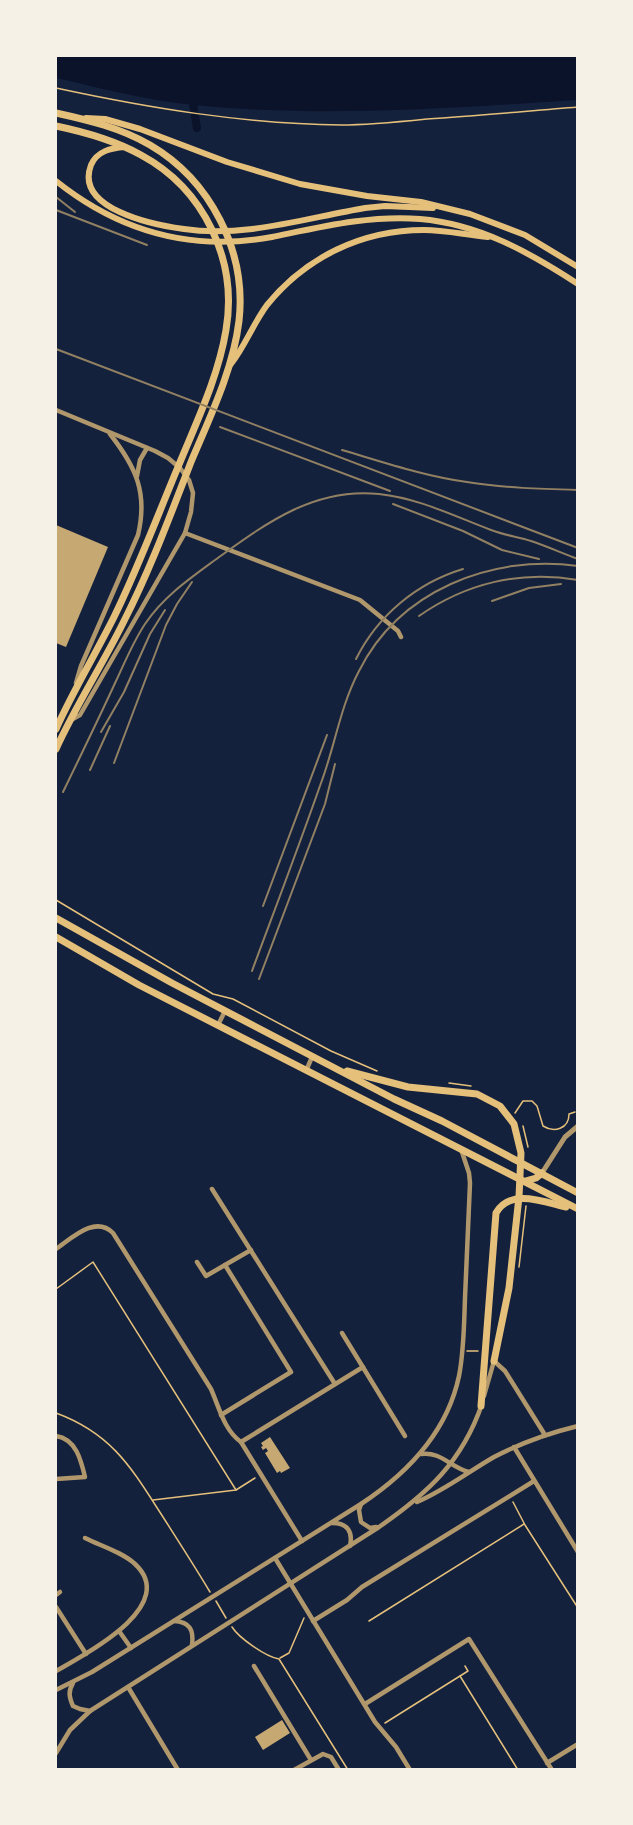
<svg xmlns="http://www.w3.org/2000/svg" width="633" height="1825" font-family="'Crimson Pro',serif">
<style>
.water{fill:#0b132b}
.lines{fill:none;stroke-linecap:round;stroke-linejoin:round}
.canal{stroke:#0b132b;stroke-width:8}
.building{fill:#c6a872}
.path{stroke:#e5c07b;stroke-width:1.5}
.minor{stroke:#b1986c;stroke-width:4.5}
.tertiary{stroke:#b1986c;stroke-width:5}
.secondary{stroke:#e5c07b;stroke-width:6}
.primary{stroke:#e5c07b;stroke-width:7}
.rail{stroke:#918062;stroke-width:2}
</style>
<rect width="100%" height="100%" fill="#14213d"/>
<path class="water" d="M56 56H577V100C450 108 322 118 194 105 148 101 101 88 56 78Z"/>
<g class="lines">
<g class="canal">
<path d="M193 105 194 109"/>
<path d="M195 116 197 128"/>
</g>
</g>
<g class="building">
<path d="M56 525 108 547 66 647 56 643Z"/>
<path d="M270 1437 290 1468 281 1473 280 1471 277 1473 265 1453 268 1451 266 1448 263 1450 261 1447 263 1446 261 1443Z"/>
<path d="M282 1720 290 1733 263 1750 255 1737Z"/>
</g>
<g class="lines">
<g class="path">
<path d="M56 88C149 108 245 124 341 125 369 125 398 122 427 119 477 116 527 111 578 107"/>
<path d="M56 900 213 994 233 999 331 1051 377 1071"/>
<path d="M449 1083 471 1086"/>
<path d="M515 1113 523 1101H532L537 1106 543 1126C554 1133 569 1129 569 1114L575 1112"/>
<path d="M523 1126 528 1147"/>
<path d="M519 1267 526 1206"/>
<path d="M56 1289 93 1262 236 1490"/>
<path d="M467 1351H478"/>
<path d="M56 1413C113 1434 132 1469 163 1517 179 1542 195 1567 210 1592"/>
<path d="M153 1500 236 1490 255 1478"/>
<path d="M513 1502 525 1525 578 1608"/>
<path d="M216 1601 226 1618"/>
<path d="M369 1621 524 1524"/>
<path d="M232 1627C239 1638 266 1657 279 1659L348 1770"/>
<path d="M280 1658 289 1653 304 1618"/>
<path d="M460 1676 518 1770"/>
<path d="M385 1723 468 1671 465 1666"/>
</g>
<g class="minor">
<path d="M56 410 155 451 168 458 180 468 189 480 193 493 191 512 185 533 80 715 71 720"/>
<path d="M137 476 140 460 147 448"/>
<path d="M185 533 360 600 398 631 401 637"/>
<path d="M76 683 81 666 138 535C148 493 136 467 110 434"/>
<path d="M218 1025 225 1011"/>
<path d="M306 1071 312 1057"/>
<path d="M212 1189 335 1384"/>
<path d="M56 1249C72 1238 95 1215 113 1233L211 1389C219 1407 224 1430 241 1442L302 1541"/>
<path d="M197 1262 206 1276 225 1265"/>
<path d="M342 1333 405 1436"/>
<path d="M484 1396 494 1361 505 1371 545 1435"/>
<path d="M221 1415 291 1372 225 1265 251 1250"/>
<path d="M56 1436C76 1439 81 1460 85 1477L56 1479"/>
<path d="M241 1442 363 1367"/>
<path d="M514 1447 578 1552"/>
<path d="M421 1454C441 1451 451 1468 469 1472"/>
<path d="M417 1502C445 1490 468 1472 494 1457 521 1443 549 1433 578 1426"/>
<path d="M361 1504 359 1510 361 1522 370 1528 376 1527"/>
<path d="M332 1523C348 1523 353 1532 350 1546"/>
<path d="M275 1558 375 1722 396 1747 410 1770"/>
<path d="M56 1595 60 1592"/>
<path d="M56 1607 86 1654"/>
<path d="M174 1621C190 1622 194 1630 192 1645"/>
<path d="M313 1621 347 1600 362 1587 534 1481"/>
<path d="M119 1631 131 1648"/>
<path d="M254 1666 311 1760"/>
<path d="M56 1671C84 1655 180 1606 135 1564 122 1552 101 1546 85 1538"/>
<path d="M73 1683C68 1691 69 1697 73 1706L80 1709 90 1711"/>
<path d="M128 1687 178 1770"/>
<path d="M56 1690 92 1672 361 1504C408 1473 447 1433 459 1376 464 1351 464 1324 465 1298 467 1260 468 1221 470 1183L469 1173 461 1149"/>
<path d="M365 1704 469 1639 552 1770"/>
<path d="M56 1753 70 1730 90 1711 379 1527C428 1493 462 1462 482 1404"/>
<path d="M547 1763 578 1744"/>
<path d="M294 1770 323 1754 331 1757 339 1770"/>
</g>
<path class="tertiary" d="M542 1173 565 1137 578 1126"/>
<g class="secondary">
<path d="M86 118 105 119 140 129 227 162 300 184 367 196 421 202 470 214 525 235 578 267"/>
<path d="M125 147C111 148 97 151 91 165 74 209 154 225 184 229 244 238 306 218 365 208L385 206 433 208"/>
<path d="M56 181C120 232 191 252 272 237 321 227 370 215 420 219 479 224 529 252 578 284"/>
<path d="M231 364C245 346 253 324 267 305 306 257 362 230 424 230 445 230 466 235 488 237"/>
</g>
<g class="primary">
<path d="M56 113C88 120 121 128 150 145 210 180 247 251 239 321 233 370 210 417 191 462 170 516 150 570 124 621 103 664 76 705 56 749"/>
<path d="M56 126C85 132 114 140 141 155 204 189 238 260 226 330 218 378 196 423 178 467 157 517 138 568 114 617 95 655 73 691 56 729"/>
<path d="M56 918 172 983 394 1099 442 1121 578 1193"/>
<path d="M56 937 139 985 578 1209"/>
<path d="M347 1071 408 1087 477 1094 500 1106 514 1124 521 1153 519 1197 509 1288 494 1361"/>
<path d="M522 1182 536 1178 542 1173"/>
<path d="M481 1406 496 1213C510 1188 544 1202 566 1207"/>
</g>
<g class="rail">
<path d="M56 197 75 212"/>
<path d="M56 210 147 245"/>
<path d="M56 349 578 548"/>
<path d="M220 427 390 491"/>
<path d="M342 450C383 462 424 476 467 482 504 488 541 489 578 490"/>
<path d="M393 504 463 531 502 550 539 559"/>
<path d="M492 601 529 588 561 584"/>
<path d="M419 616C466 583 521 570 578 580"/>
<path d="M356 659C378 615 417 583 463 569"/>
<path d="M101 732 124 692 150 634 165 610"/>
<path d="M114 763 166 625 177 604 192 582"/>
<path d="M90 770 110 726"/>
<path d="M63 792C81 755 99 718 116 681 125 662 133 642 145 624 163 597 189 579 215 560 265 524 314 487 379 494 418 498 454 516 491 530 504 535 518 537 531 541 546 546 562 553 578 559"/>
<path d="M263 906 327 735"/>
<path d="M252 971C275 909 299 846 321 783 335 746 340 707 359 671 399 591 491 554 578 566"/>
<path d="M259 979 325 804 335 764"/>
</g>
</g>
<rect width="633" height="1825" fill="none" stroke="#f6f1e7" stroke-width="114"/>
</svg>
